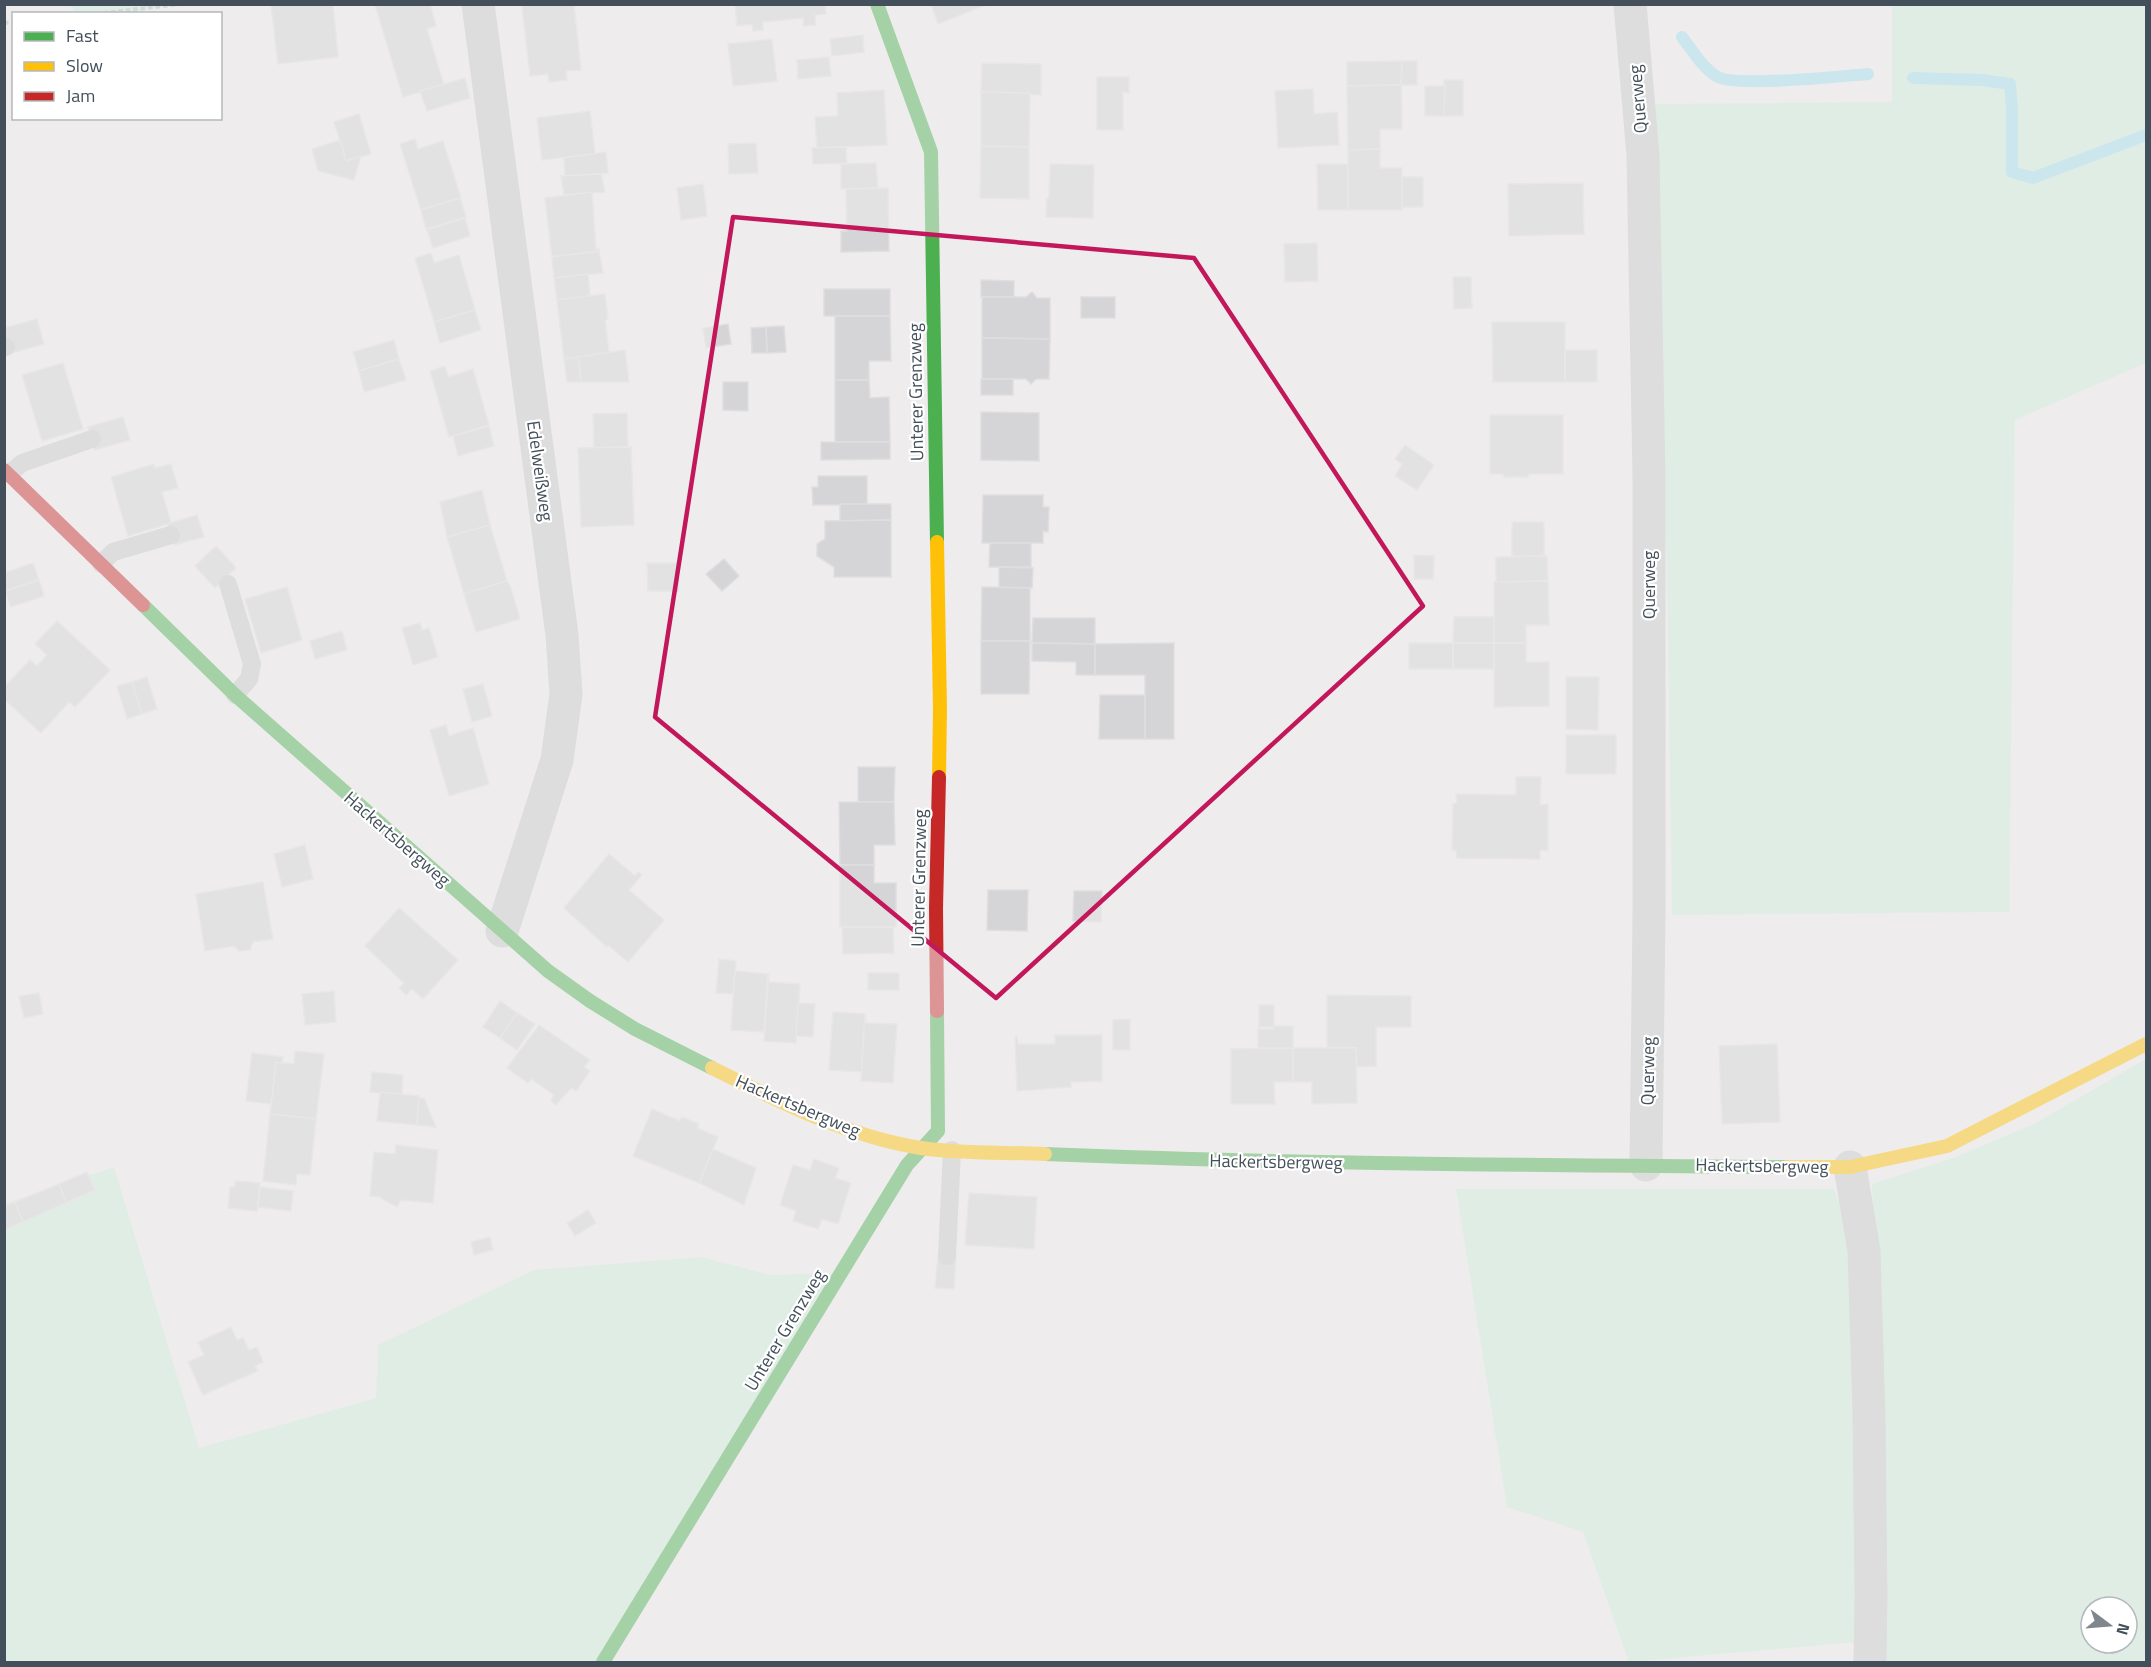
<svg xmlns="http://www.w3.org/2000/svg" width="2151" height="1667" font-family="'Titillium Web',sans-serif">
<style>
.green{fill:#cfeedc;fill-rule:evenodd}
.lines{fill:none;stroke-linecap:round;stroke-linejoin:round}
.stream{stroke:#a2ddef;stroke-width:12}
.building{fill:#d5d4d7;stroke:#dfdedf;stroke-width:1.5}
.path{stroke:#b5c2be;stroke-width:4;stroke-dasharray:4.5 3;stroke-linecap:butt}
.lane{stroke:#c8cbcd;stroke-width:18}
.street{stroke:#c8cbcd;stroke-width:33}
.fast{stroke:#4caf50;stroke-width:14}
.slow{stroke:#ffc107;stroke-width:14}
.jam{stroke:#c62828;stroke-width:14}
.marked{fill:none;stroke:#c2185b;stroke-width:4.5;stroke-linejoin:round}
.labels{text-anchor:middle;stroke-width:4.5;stroke-linejoin:round;paint-order:stroke}
.street-label{font-size:18px;fill:#434f5a;stroke:#fff}
</style>
<rect width="100%" height="100%" fill="#eeecec"/>
<g class="green">
<path d="M71 5H169L128 13H75Z"/>
<path d="M1892 5H2146V363L2015 420 2009 912 1672 915 1667 571 1653 104 1892 102Z"/>
<path d="M2146 1059V1662H1886L1872 1184 1953 1158 2034 1124ZM2091 1607H2127V1643H2091Z"/>
<path d="M114 1167 199 1448 376 1398 378 1345 534 1270 701 1257 771 1275 834 1273 595 1662H5L4 1204Z"/>
<path d="M1456 1189H1834L1858 1257 1857 1642 1629 1662 1583 1532 1507 1507Z"/>
</g>
<g class="lines">
<g class="stream">
<path d="M1682 37C1692 50 1702 67 1716 76 1732 88 1843 76 1868 74"/>
<path d="M1913 78 1982 80 2010 84 2012 108V172L2033 178 2146 135"/>
</g>
</g>
<g class="building">
<path d="M333 4 338 57 278 64 271 5Z"/>
<path d="M379 4H430L436 26 427 29 444 85 403 97 375 5Z"/>
<path d="M538 4H574L581 70 566 71 567 80 549 82 548 74 530 76 522 6Z"/>
<path d="M735 4H825L826 14 815 15 816 25 804 26 803 18 763 22V30L753 31 752 24 737 26Z"/>
<path d="M931 4H988L938 24Z"/>
<path d="M863 35 864 52 832 56 830 39Z"/>
<path d="M772 39 777 81 733 86 728 44Z"/>
<path d="M829 57 831 76 798 79 797 60Z"/>
<path d="M1402 61 1401 85 1347 86V62Z"/>
<path d="M1402 61H1417V85H1401Z"/>
<path d="M982 63 1041 64V95L981 92Z"/>
<path d="M1097 77H1129V93L1123 92V130H1097Z"/>
<path d="M465 78 470 98 427 111 420 91Z"/>
<rect x="1444" y="80" width="19" height="36"/>
<path d="M1401 85 1402 129H1380V149L1348 150 1347 86Z"/>
<path d="M1425 86H1445L1444 116H1425Z"/>
<path d="M1313 89 1314 114 1337 112 1339 145 1278 148 1275 91Z"/>
<path d="M884 90 887 145 817 148 815 117 838 116 837 93Z"/>
<path d="M981 92 1030 93 1029 147 981 146Z"/>
<path d="M590 111 595 154 542 160 537 118Z"/>
<path d="M359 114 371 154 346 161 334 122Z"/>
<path d="M415 139 418 149 443 141 461 198 421 210 400 144Z"/>
<path d="M340 140 346 161 361 156 354 180 318 171 312 149Z"/>
<path d="M756 143 758 173 729 174 728 144Z"/>
<path d="M981 146 1029 147V199L980 198Z"/>
<path d="M846 147 847 163 813 164 812 148Z"/>
<path d="M1380 149V168H1402V210H1348V150Z"/>
<path d="M606 152 608 173 565 176 564 158Z"/>
<path d="M876 163 878 188 841 189V164Z"/>
<path d="M1050 164 1094 165 1093 218 1046 217 1047 198H1049Z"/>
<path d="M1317 164H1348V210H1318Z"/>
<path d="M601 174 605 192 564 195 561 176Z"/>
<rect x="1402" y="177" width="21" height="30"/>
<path d="M1583 183 1584 234 1509 236 1508 184Z"/>
<path d="M703 184 707 216 681 220 677 188Z"/>
<path d="M888 188 889 251 841 252V231H847L846 189Z"/>
<path d="M592 192 596 249H599V251L552 257 545 198Z"/>
<path d="M460 198 466 217 426 229 421 210Z"/>
<path d="M465 218 470 236 433 248 427 230Z"/>
<path d="M1317 243 1318 281 1285 282 1284 244Z"/>
<path d="M599 251 603 273 554 278 552 257Z"/>
<path d="M431 253 434 263 459 255 475 310 434 322 415 258Z"/>
<path d="M588 274 590 296 557 300 554 278Z"/>
<path d="M1453 277H1471L1472 308 1454 309Z"/>
<path d="M981 280 1014 281V297H981Z"/>
<rect x="824" y="289" width="66" height="27"/>
<path d="M1032 292 1037 298H1050V339L982 338V297H1026Z"/>
<path d="M605 294 608 319 605 320 609 351 612 353 564 359 557 300Z"/>
<rect x="1081" y="297" width="34" height="21"/>
<path d="M475 310 481 330 440 343 434 322Z"/>
<path d="M835 316H890L891 361H869V380H835Z"/>
<path d="M37 319 44 344 8 354 4 340V328Z"/>
<path d="M1492 322H1565V382H1493Z"/>
<path d="M728 324 731 344 706 348 703 328Z"/>
<path d="M784 326 786 352 767 353 766 327Z"/>
<path d="M766 327 767 353H752L751 328Z"/>
<path d="M982 338 1050 339 1049 379H1036L1031 384 1026 379H982Z"/>
<path d="M394 340 399 359 359 371 353 352Z"/>
<path d="M625 350 629 382H581L578 357Z"/>
<rect x="1565" y="350" width="32" height="32"/>
<path d="M578 357 581 382H567L564 359Z"/>
<path d="M399 359 406 380 364 392 359 371Z"/>
<path d="M63 363 83 429 42 441 22 375Z"/>
<path d="M445 366 448 377 473 369 489 425 449 437 430 371Z"/>
<rect x="981" y="379" width="32" height="16"/>
<path d="M835 380H869L870 398 889 397 890 442H835Z"/>
<path d="M723 382H748V411L723 410Z"/>
<path d="M981 412 1039 413V461L981 460Z"/>
<path d="M627 413 628 447 594 448 593 414Z"/>
<path d="M1490 415H1563V474H1528V477H1504V474H1490Z"/>
<path d="M123 417 130 440 95 450 88 427Z"/>
<path d="M489 426 494 446 458 456 453 436Z"/>
<path d="M821 442H890V459L821 460Z"/>
<path d="M1405 445 1434 465 1417 490 1395 476 1402 464 1395 459Z"/>
<path d="M631 447 634 525 581 527 578 448Z"/>
<path d="M154 464 155 468 171 464 178 488 162 492 171 523 128 536 111 477Z"/>
<path d="M818 476H867V505H813L812 487H818Z"/>
<path d="M482 490 490 525 447 537 440 502Z"/>
<path d="M983 495H1043V507H1049L1048 532 1043 531V543H982Z"/>
<path d="M840 504H891V520L840 521Z"/>
<path d="M197 515 204 537 174 545 167 524Z"/>
<path d="M891 520V577H834V567L817 556V544L825 539V521Z"/>
<rect x="1512" y="522" width="32" height="34"/>
<path d="M490 525 507 581 464 594 447 537Z"/>
<path d="M990 543H1031V567H989Z"/>
<path d="M216 546 236 568 215 588 195 566Z"/>
<path d="M1414 555 1434 556 1433 579H1414Z"/>
<path d="M1547 556 1548 581 1496 582V557Z"/>
<path d="M724 559 739 576 722 591 706 574Z"/>
<path d="M33 563 39 580 5 591 4 573Z"/>
<path d="M647 563H678V591H648Z"/>
<path d="M999 567 1033 568 1032 588H999Z"/>
<path d="M39 580 44 596 11 607 5 591Z"/>
<path d="M507 581 511 588 520 619 476 632 464 594Z"/>
<path d="M1548 581 1549 625H1526V643H1494V582Z"/>
<path d="M287 587 302 640 261 653 245 599Z"/>
<path d="M982 587 1030 588V641H981Z"/>
<path d="M1454 617H1494V643H1453Z"/>
<path d="M1033 618H1095V644L1032 643Z"/>
<path d="M57 621 110 670 75 707 69 702 41 733 4 699V687L30 660 37 666 47 655 35 644Z"/>
<path d="M420 623 422 630 429 628 438 657 413 665 402 628Z"/>
<path d="M342 631 347 650 315 659 310 641Z"/>
<path d="M981 641H1030L1029 694H981Z"/>
<path d="M1032 643 1095 644V675H1076V662L1032 661Z"/>
<path d="M1174 643V739H1145V675H1095V644Z"/>
<rect x="1409" y="643" width="44" height="26"/>
<rect x="1453" y="643" width="41" height="26"/>
<path d="M1494 643H1526V662H1549V706L1494 707Z"/>
<path d="M147 677 157 709 142 714 132 682Z"/>
<path d="M1566 677H1599L1598 730 1566 729Z"/>
<path d="M132 682 142 714 127 719 117 686Z"/>
<path d="M483 684 492 716 472 722 463 689Z"/>
<path d="M1100 695H1145V739H1099Z"/>
<path d="M446 725 449 736 473 728 489 784 449 796 430 730Z"/>
<rect x="1566" y="735" width="50" height="39"/>
<path d="M858 767H895L894 802H858Z"/>
<path d="M1516 777H1541L1540 805 1548 804V851L1540 850V859L1457 858 1456 850H1452L1453 804 1457 803 1456 794 1516 795Z"/>
<path d="M839 802H894L895 845H874V865H840Z"/>
<path d="M305 845 313 879 282 887 274 854Z"/>
<path d="M609 854 635 876 638 872 642 875 629 890 664 920 628 962 608 945 607 947 564 908Z"/>
<path d="M840 865H874V883H896V927H840Z"/>
<path d="M263 882 273 939 253 942 250 950 239 951 234 946 205 951 196 894Z"/>
<path d="M988 890H1028L1027 931 987 930Z"/>
<path d="M1074 891H1102L1101 922 1073 921Z"/>
<path d="M399 908 458 960 423 999 412 989 406 995 399 988 404 983 365 946Z"/>
<path d="M842 927H893L894 953 843 954Z"/>
<path d="M719 959 736 961 733 994 716 993Z"/>
<path d="M735 971 768 974 764 1032 731 1030Z"/>
<path d="M769 973V982L800 984 796 1043 764 1041Z"/>
<rect x="868" y="973" width="31" height="17"/>
<path d="M334 991 336 1022 305 1025 302 994Z"/>
<path d="M39 993 43 1014 24 1018 19 996Z"/>
<path d="M1327 995 1411 996V1027H1376V1066L1357 1067 1356 1048H1327Z"/>
<path d="M500 1001 517 1013 500 1038 483 1027Z"/>
<path d="M798 1003 815 1004 813 1037 796 1036Z"/>
<rect x="1259" y="1005" width="15" height="22"/>
<path d="M833 1012 865 1014 862 1072 829 1070Z"/>
<path d="M517 1013 535 1024 517 1050 500 1038Z"/>
<path d="M865 1014 866 1023 897 1024 893 1083 861 1081Z"/>
<path d="M1130 1019V1050H1113V1020Z"/>
<path d="M539 1025 590 1060 584 1067 590 1071 576 1091 571 1088 556 1105 551 1101 554 1095 531 1079 528 1083 507 1068Z"/>
<path d="M1274 1026H1293V1048H1258V1029H1274Z"/>
<path d="M1055 1035H1102V1081L1071 1082V1087L1017 1091 1015 1037H1017L1018 1044H1055Z"/>
<path d="M1777 1044 1780 1122 1722 1124 1719 1046Z"/>
<path d="M1293 1048H1356L1357 1103 1312 1104V1082H1293Z"/>
<path d="M1293 1048V1082H1274L1275 1104H1231V1049Z"/>
<path d="M295 1051 324 1054 316 1119 270 1114 276 1062 294 1064Z"/>
<path d="M252 1053 283 1057 282 1063 276 1062 271 1104 246 1101Z"/>
<path d="M372 1072 403 1075 402 1095 370 1092Z"/>
<path d="M380 1092 419 1096 417 1125 377 1121Z"/>
<path d="M419 1098H424L436 1127 417 1125Z"/>
<path d="M652 1109 680 1121 682 1117 699 1124 697 1128 718 1137 699 1183 633 1156Z"/>
<path d="M270 1114 316 1119 310 1175 297 1174 296 1185 263 1181Z"/>
<path d="M396 1145 438 1150 433 1203 401 1200 397 1207 379 1197 370 1196 374 1152 395 1154Z"/>
<path d="M713 1149 756 1168 744 1205 699 1183Z"/>
<path d="M814 1159 839 1168 835 1178 851 1183 838 1224 822 1219 818 1229 793 1221 796 1211 780 1205 793 1165 810 1170Z"/>
<path d="M87 1172 95 1190 66 1203 59 1184Z"/>
<path d="M235 1181 260 1183 257 1211 228 1208 230 1187H235Z"/>
<path d="M59 1184 66 1203 23 1222 15 1202Z"/>
<path d="M260 1187 293 1191 291 1211 258 1207Z"/>
<path d="M969 1193 1037 1197 1034 1249 965 1245Z"/>
<path d="M15 1202 23 1222 4 1230V1207Z"/>
<path d="M588 1210 596 1223 575 1236 567 1223Z"/>
<path d="M490 1237 493 1250 474 1255 471 1242Z"/>
<path d="M938 1255 956 1257 954 1289 935 1288Z"/>
<path d="M231 1327 237 1340 243 1338 249 1350 257 1347 263 1362 255 1366 258 1371 203 1395 188 1362 204 1355 198 1342Z"/>
</g>
<g class="lines">
<g class="path">
<path d="M96 14 180 4"/>
<path d="M4 23 14 22"/>
</g>
<g class="lane">
<path d="M4 347H6"/>
<path d="M9 474 22 463 92 439"/>
<path d="M101 564 113 552 171 535"/>
<path d="M228 584 252 664 249 679 235 695"/>
<path d="M947 1256 952 1150"/>
</g>
<g class="street">
<path d="M478 4 562 635 566 694 557 760 502 931"/>
<path d="M1630 4 1643 155 1649 477V913L1646 1165"/>
<path d="M1850 1167 1864 1251 1869 1416 1871 1596 1870 1662"/>
</g>
<g class="fast">
<path d="M877 4 931 152 937 542"/>
<path d="M143 605 235 695 548 971 590 1001 635 1029 712 1068"/>
<path d="M1045 1154C1292 1164 1540 1165 1787 1167"/>
<path d="M603 1662 907 1165 938 1131 937 1011"/>
</g>
<g class="slow">
<path d="M937 542 940 709 939 777"/>
<path d="M712 1068C778 1101 846 1136 921 1148 960 1154 1005 1152 1045 1154"/>
<path d="M1787 1167H1850L1947 1146 2146 1044"/>
</g>
<g class="jam">
<path d="M4 470 143 605"/>
<path d="M937 1011 936 908 939 777"/>
</g>
</g>
<path d="M0 0H2151V1667H0ZM733 217 1194 258 1423 606 996 998 655 717Z" fill="#eeecec" fill-opacity=".55" fill-rule="evenodd"/>
<path class="marked" d="M733 217 1194 258 1423 606 996 998 655 717Z"/>
<g class="labels">
<g class="street-label">
<text transform="translate(1638 99) rotate(-95)" y="6">Querweg</text>
<text transform="translate(916 392) rotate(-91)" y="6">Unterer Grenzweg</text>
<text transform="translate(540 471) rotate(82)" y="6">Edelweißweg</text>
<text transform="translate(1649 585) rotate(-90)" y="6">Querweg</text>
<text transform="translate(397 839) rotate(41)" y="6">Hackertsbergweg</text>
<text transform="translate(919 878) rotate(-89)" y="6">Unterer Grenzweg</text>
<text transform="translate(1648 1071) rotate(-89)" y="6">Querweg</text>
<text transform="translate(798 1106) rotate(23)" y="6">Hackertsbergweg</text>
<text transform="translate(1276 1162) rotate(1)" y="6">Hackertsbergweg</text>
<text transform="translate(1762 1166) rotate(1)" y="6">Hackertsbergweg</text>
<text transform="translate(785 1330) rotate(-59)" y="6">Unterer Grenzweg</text>
</g>
</g>
<rect width="2151" height="1667" fill="none" stroke="#434f5a" stroke-width="12"/>
<rect x="12" y="12" width="210" height="108" fill="#ffffff" stroke="#b4b9bd" stroke-width="1.5"/>
<rect x="24" y="32" width="30" height="9" fill="#4caf50" stroke="#b4b9bd" stroke-width="1.5"/>
<text x="66" y="42" font-size="18" fill="#434f5a">Fast</text>
<rect x="24" y="62" width="30" height="9" fill="#ffc107" stroke="#b4b9bd" stroke-width="1.5"/>
<text x="66" y="72" font-size="18" fill="#434f5a">Slow</text>
<rect x="24" y="92" width="30" height="9" fill="#c62828" stroke="#b4b9bd" stroke-width="1.5"/>
<text x="66" y="102" font-size="18" fill="#434f5a">Jam</text>
<g transform="translate(2109 1625) rotate(106)"><circle r="28" fill="#ffffff" stroke="#b4b9bd" stroke-width="1.5"/>
<path d="M0-4.5L10 22L0 15L-10 22Z" fill="#7f868d"/>
<text y="-9" font-size="16" font-weight="bold" text-anchor="middle" fill="#434f5a">N</text>
</g>
</svg>
